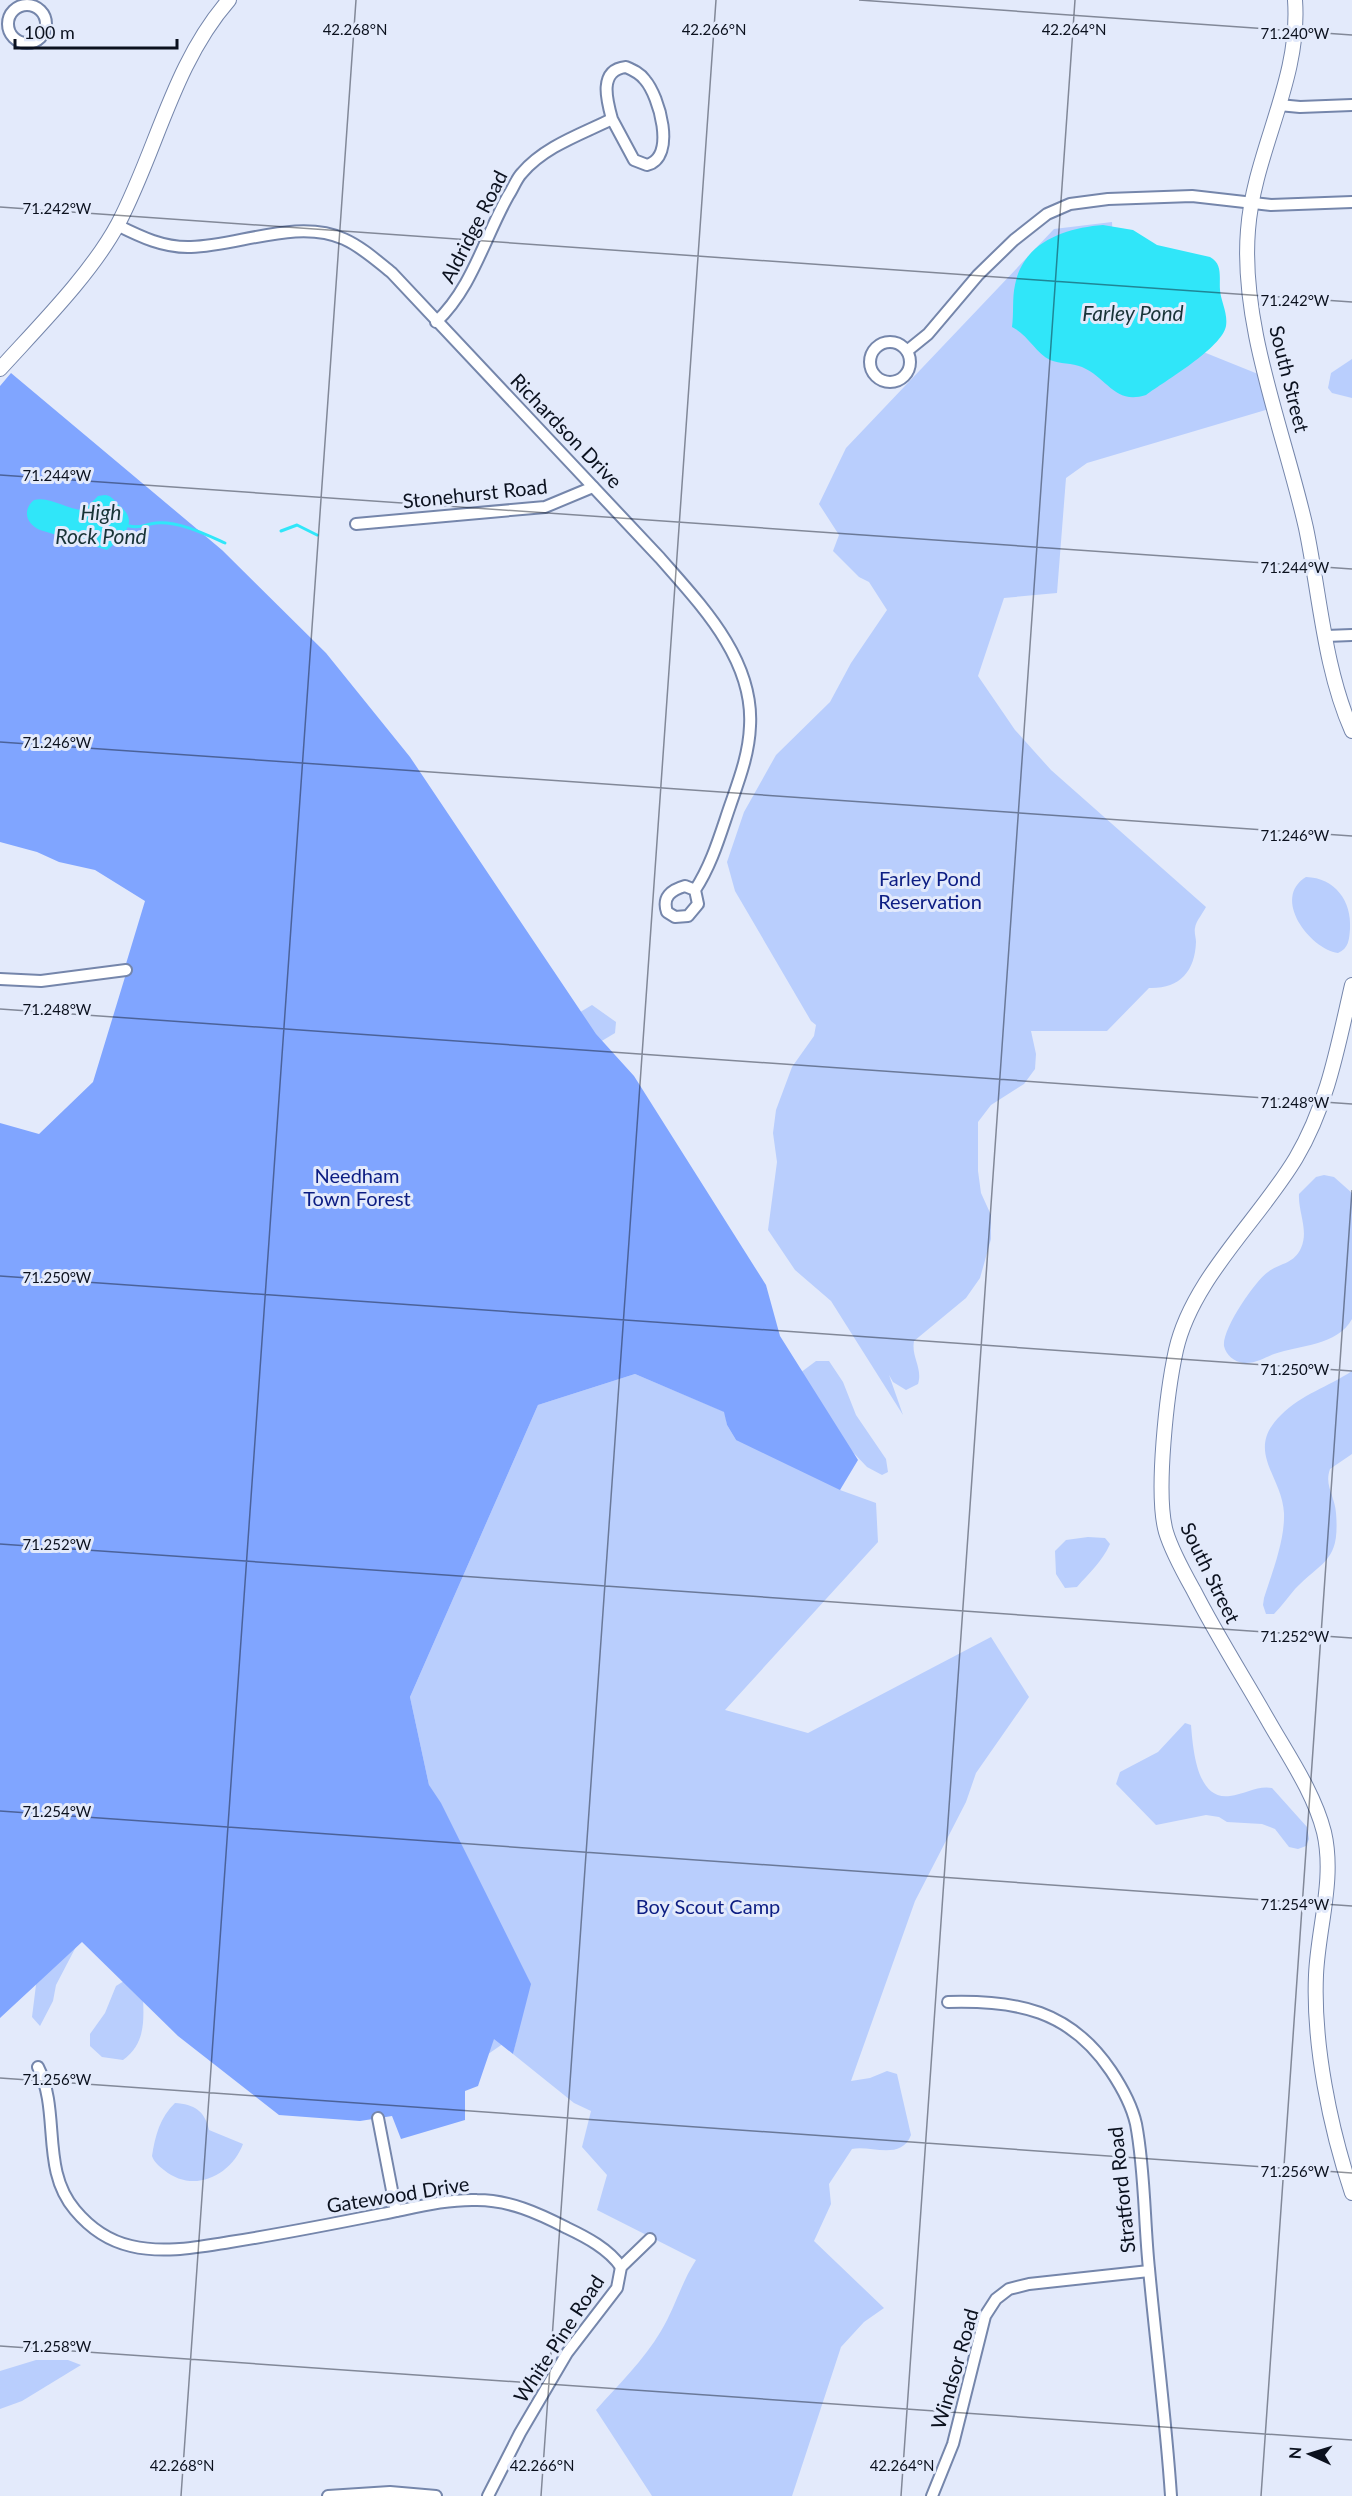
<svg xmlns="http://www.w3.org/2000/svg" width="1352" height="2496" font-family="Lato,sans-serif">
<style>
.green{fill:#b9cefd}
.forest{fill:#80a5ff}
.water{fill:#30e6f9}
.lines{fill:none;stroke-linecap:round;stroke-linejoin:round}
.stream{stroke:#30e6f9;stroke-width:3}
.minor-casing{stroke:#7586ab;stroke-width:14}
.tertiary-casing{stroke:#7586ab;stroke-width:16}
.minor{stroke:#fff;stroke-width:10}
.tertiary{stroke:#fff;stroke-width:14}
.ticks{fill:none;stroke:#0b111e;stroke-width:1.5;stroke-opacity:0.45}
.labels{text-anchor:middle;stroke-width:6;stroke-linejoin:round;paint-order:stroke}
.street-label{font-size:20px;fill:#0b111e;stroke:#e3eafb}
.park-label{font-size:20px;fill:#0c1d83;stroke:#e3eafb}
.water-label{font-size:21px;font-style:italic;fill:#183337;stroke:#e3eafb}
.ticks-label{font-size:15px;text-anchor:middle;fill:#0b111e;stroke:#e3eafb;stroke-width:6;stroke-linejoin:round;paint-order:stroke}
</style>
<rect width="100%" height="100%" fill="#e3eafb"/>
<g class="green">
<path d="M1112 222 1113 240 1191 347 1258 374 1269 409 1087 463 1066 478 1057 593 1004 598 978 676 1015 730 1051 770 1206 907C1203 913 1196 921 1195 928 1194 932 1196 938 1196 942 1195 972 1179 989 1149 988L1107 1031H1031L1036 1054 1035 1069 1024 1084 991 1105 978 1122V1171L981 1193 991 1215V1239L980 1278 966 1298 914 1341C911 1357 923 1368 918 1384L906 1390 893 1382 889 1375 903 1415 831 1301 795 1270 768 1230 777 1162 773 1133 776 1110 792 1067 814 1036 816 1025 811 1021 735 891 727 862 744 812 776 755 830 702 851 663 887 610 869 582 859 577 833 551 839 535 819 504 846 448 1054 229Z"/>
<path d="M1352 359V398L1332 393 1328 388 1331 373Z"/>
<path d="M1306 877C1335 878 1352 901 1350 929 1349 940 1349 948 1338 953 1310 949 1271 898 1306 877Z"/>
<path d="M592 1005 616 1022 615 1033 600 1042 577 1014Z"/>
<path d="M1324 1175 1334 1177 1352 1193V1319C1337 1346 1300 1345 1274 1354 1264 1358 1255 1364 1244 1363 1234 1362 1226 1355 1224 1346 1222 1329 1255 1281 1268 1272 1280 1263 1294 1264 1301 1248 1309 1230 1298 1212 1299 1194L1316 1177Z"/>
<path d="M816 1361H829L843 1382 856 1415 886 1459 888 1472 882 1475 867 1467 847 1446 840 1490 876 1503 878 1542 725 1710 808 1733 991 1637 1029 1697 976 1773 966 1802 915 1901 851 2081 870 2078 887 2071 897 2074 911 2135C901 2161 871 2145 852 2149L829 2184 831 2204 814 2241 884 2308 864 2322 841 2347 792 2496H652L596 2410C618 2385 644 2360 661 2331 675 2308 681 2283 696 2260L597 2210 607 2175 582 2147 591 2111 574 2103 513 2054 521 2019 510 2039 478 2061 429 1785 410 1697 538 1405 635 1374 725 1412 727 1425 736 1440 800 1373Z"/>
<path d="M1352 1371V1454L1330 1469C1324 1486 1335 1496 1336 1513 1340 1562 1323 1560 1295 1589 1288 1597 1282 1606 1274 1614H1266L1263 1605 1264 1598C1272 1573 1285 1540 1284 1513 1282 1475 1244 1451 1281 1415 1302 1394 1328 1387 1352 1371Z"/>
<path d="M1088 1537 1105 1538 1110 1544C1102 1562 1089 1573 1077 1587L1065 1588 1056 1574 1055 1551 1066 1540Z"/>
<path d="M1185 1723 1191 1725C1193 1747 1196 1801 1230 1796 1244 1794 1259 1785 1272 1788L1307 1827 1309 1839 1306 1846 1298 1849 1289 1847 1275 1829 1262 1824 1227 1822 1219 1817 1206 1815 1156 1825 1116 1784 1120 1772 1158 1752Z"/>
<path d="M0 1903 80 1939 56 1985 53 2001 40 2026 32 2017 36 1985Z"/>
<path d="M124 1981 143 1997C144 2022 145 2044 123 2060L102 2057 90 2046V2034L105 2013 116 1986Z"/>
<path d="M175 2103C194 2104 205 2111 209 2130L243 2144C231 2176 193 2194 164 2170 159 2166 154 2162 152 2156 155 2136 160 2117 175 2103Z"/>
<path d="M36 2360H68L81 2365 22 2401 0 2409V2371Z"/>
</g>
<path class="forest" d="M11 373 222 550 326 653 410 757 596 1034 634 1076 766 1285 780 1336 858 1460 840 1490 736 1440 727 1425 724 1412 635 1374 538 1405 410 1697 429 1785 441 1803 531 1984 513 2054 494 2039 478 2086 465 2091V2120L401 2139 392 2116 360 2121 279 2115 178 2036 82 1942 0 2018V1123L39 1134 93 1082 125 977H122L145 901 95 870 59 862 37 852 0 842V386Z"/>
<g class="water">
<path d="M1103 225 1133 230 1157 245 1210 257C1223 264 1219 277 1220 290 1221 302 1228 313 1226 326 1222 348 1165 381 1146 395 1114 405 1108 378 1082 367 1072 363 1060 364 1050 360 1036 353 1027 334 1012 327 1014 313 1012 298 1015 285 1023 242 1065 228 1103 225Z"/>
<path d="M105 495C113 496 115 502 121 507 140 523 121 538 107 550L40 530C26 524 22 510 34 500 51 496 66 510 84 510L98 496Z"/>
</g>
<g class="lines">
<g class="stream">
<path d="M129 526C141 529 145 524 156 523 179 521 205 534 225 543"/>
<path d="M281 531 297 525 317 535"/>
</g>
<g class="minor-casing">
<g id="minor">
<circle cx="27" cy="24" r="19"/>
<path d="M1279 105 1300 107 1352 105"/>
<path d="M117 225C141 237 164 248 191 247 238 246 298 218 344 239 362 247 377 261 392 273L660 558C701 605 754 659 750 726 749 754 739 780 730 806 720 835 712 864 695 890L685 886C671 890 662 897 667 912L675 917 688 916 698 904 695 890"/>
<path d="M436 322C472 288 484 239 508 196 513 189 516 179 522 173 545 146 582 134 612 119L634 160 647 165C677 157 659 96 645 80 640 73 633 70 626 67 598 70 607 101 612 119"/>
<circle cx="890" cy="362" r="20"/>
<path d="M907 351 928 334 978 275 1014 240 1047 214 1070 204 1108 199 1192 196 1271 205 1352 202"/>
<path d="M356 524 545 507 593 487"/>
<path d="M1326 636 1352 635"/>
<path d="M0 979 41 981 126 970"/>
<path d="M948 2002C1017 2000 1070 2010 1111 2071 1121 2086 1132 2106 1136 2124 1145 2171 1144 2221 1149 2269 1156 2345 1166 2420 1171 2496"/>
<path d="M38 2067C61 2112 40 2169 75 2210 90 2228 109 2241 131 2246 164 2254 198 2247 230 2242 281 2234 332 2224 382 2214 413 2208 445 2199 477 2200 509 2200 538 2213 567 2228 586 2237 609 2249 621 2267"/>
<path d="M378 2118 396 2211"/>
<path d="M328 2496 390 2492 436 2496"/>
<path d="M488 2496 520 2433 567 2353 617 2288 621 2267 650 2239"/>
<path d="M932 2496 953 2444 985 2316 996 2299 1009 2289 1029 2284 1149 2271"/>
</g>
</g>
<g class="tertiary-casing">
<g id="tertiary">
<path d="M1295 0C1301 80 1254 151 1248 230 1240 326 1285 434 1306 528 1320 595 1324 668 1352 731"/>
<path d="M0 369C39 326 91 274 118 224 157 150 173 64 229 0"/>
<path d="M1352 985C1338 1045 1328 1104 1296 1158 1259 1220 1192 1279 1176 1350 1167 1391 1155 1494 1166 1532 1172 1552 1184 1573 1194 1591 1217 1636 1244 1678 1269 1722 1289 1757 1314 1793 1324 1832 1335 1879 1318 1928 1316 1975 1313 2044 1330 2128 1352 2193"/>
</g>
</g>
<use href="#minor" class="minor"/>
<use href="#tertiary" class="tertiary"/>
</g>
<path class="ticks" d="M859 0 1352 35M0 207 1352 302M0 475 1352 569M0 742 1352 836M0 1009 1352 1104M0 1276 1352 1371M0 1544 1352 1638M0 1811 1352 1906M0 2078 1352 2173M0 2346 1352 2440M181 2496 356 0M541 2496 716 0M901 2496 1075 0M1261 2496 1352 1190"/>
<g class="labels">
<g class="street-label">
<text transform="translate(474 227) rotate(-63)" y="7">Aldridge Road</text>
<text transform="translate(1289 379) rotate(76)" y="7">South Street</text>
<text transform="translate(566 431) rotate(46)" y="7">Richardson Drive</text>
<text transform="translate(475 494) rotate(-6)" y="7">Stonehurst Road</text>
<text transform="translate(1210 1573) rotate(64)" y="7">South Street</text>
<text transform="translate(1122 2190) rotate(-96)" y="7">Stratford Road</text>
<text transform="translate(398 2195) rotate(-9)" y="7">Gatewood Drive</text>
<text transform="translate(559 2339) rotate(-57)" y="7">White Pine Road</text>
<text transform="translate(955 2369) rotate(-74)" y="7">Windsor Road</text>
</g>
<g class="park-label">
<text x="930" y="886">Farley Pond<tspan x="930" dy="23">Reservation</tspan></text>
<text x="357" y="1183">Needham<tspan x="357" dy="23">Town Forest</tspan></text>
<text x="708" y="1914">Boy Scout Camp</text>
</g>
<g class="water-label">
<text x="1133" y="321">Farley Pond</text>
<text x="101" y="520">High<tspan x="101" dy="24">Rock Pond</tspan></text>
</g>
</g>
<g class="ticks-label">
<text x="355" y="35">42.268°N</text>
<text x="714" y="35">42.266°N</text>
<text x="1074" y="35">42.264°N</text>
<text x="1295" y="39">71.240°W</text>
<text x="57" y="214">71.242°W</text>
<text x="1295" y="306">71.242°W</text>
<text x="57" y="481">71.244°W</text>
<text x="1295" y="573">71.244°W</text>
<text x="57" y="748">71.246°W</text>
<text x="1295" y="841">71.246°W</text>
<text x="57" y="1015">71.248°W</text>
<text x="1295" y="1108">71.248°W</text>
<text x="57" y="1283">71.250°W</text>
<text x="1295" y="1375">71.250°W</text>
<text x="57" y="1550">71.252°W</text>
<text x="1295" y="1642">71.252°W</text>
<text x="57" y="1817">71.254°W</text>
<text x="1295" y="1910">71.254°W</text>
<text x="57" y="2085">71.256°W</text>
<text x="1295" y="2177">71.256°W</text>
<text x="57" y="2352">71.258°W</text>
<text x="182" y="2471">42.268°N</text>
<text x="542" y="2471">42.266°N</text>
<text x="902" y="2471">42.264°N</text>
</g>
<g transform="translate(1310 2454) rotate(274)" stroke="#e3eafb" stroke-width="4.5" paint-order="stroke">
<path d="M0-4.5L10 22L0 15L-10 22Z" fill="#0b111e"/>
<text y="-9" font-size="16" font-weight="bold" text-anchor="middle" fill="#0b111e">N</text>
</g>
<path d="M15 39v9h162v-9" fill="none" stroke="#0b111e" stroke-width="3"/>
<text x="24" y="39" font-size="18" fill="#0b111e" stroke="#e3eafb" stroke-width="4.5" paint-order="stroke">100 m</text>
</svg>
